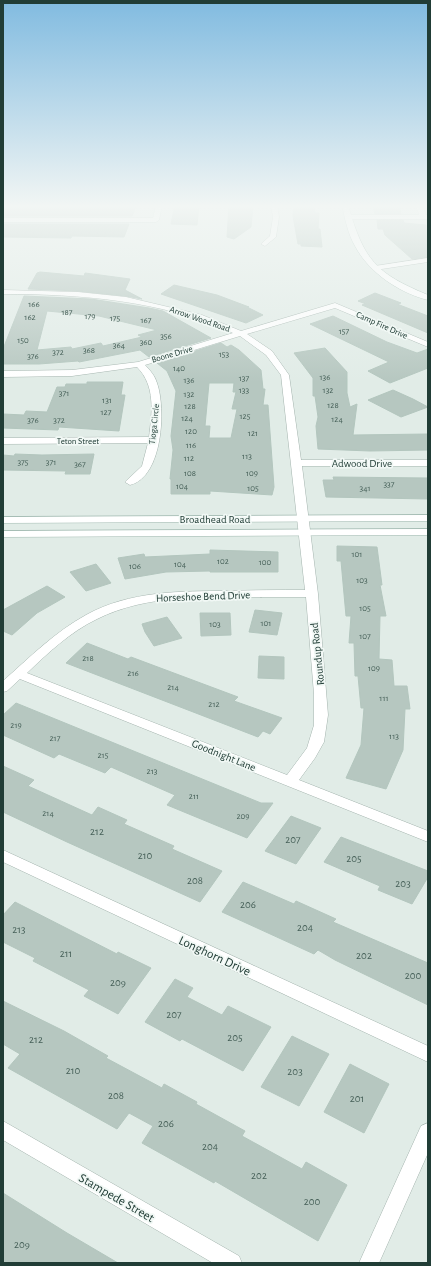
<svg xmlns="http://www.w3.org/2000/svg" width="431" height="1266" font-family="'Alegreya Sans',sans-serif">
<style>
.building{fill:#b6c7c0;stroke:#b3c6be;fill-rule:evenodd}
.lines{fill:none;stroke-linecap:round;stroke-linejoin:round}
.street-casing{stroke:#a4b4ae;stroke-width:1}
.secondary-casing{stroke:#9fb8af;stroke-width:1}
.street{fill:#fff;fill-rule:evenodd}
.secondary{fill:#fff;fill-rule:evenodd}
.labels{text-anchor:middle;stroke-width:3.5;stroke-linejoin:round;paint-order:stroke}
.number-label{font-size:9px;fill:#466058}
.far-street-label{font-size:9px;fill:#213d36;stroke:#f1f8f5}
.street-label{font-size:11px;fill:#213d36;stroke:#f1f8f5}
.near-number-label{font-size:11px;fill:#466058}
.near-street-label{font-size:13px;fill:#213d36;stroke:#f1f8f5}
</style>
<rect width="100%" height="100%" fill="#e1ece7"/>
<g class="building">
<path d="M3 205H86L136 206 132 216H3Z"/>
<path d="M175 205H199L197 225 171 224Z"/>
<path d="M229 205H253L251 227 234 239 227 237Z"/>
<path d="M294 205H314L315 213H319L318 229H320L322 247 301 246V244H298L293 216Z"/>
<path d="M376 205H399L401 214H375L373 207H376Z"/>
<path d="M377 220H403L404 223 426 225 428 257 412 259 385 235 383 229H378Z"/>
<path d="M3 224H129L124 237 72 236 71 238 3 237Z"/>
<path d="M40 272 84 276 85 273 130 279 125 290 142 299 126 296 78 291 28 289 37 273Z"/>
<path d="M174 285 217 295 249 307H247L263 315 246 323 161 294Z"/>
<path d="M375 293 401 303 397 304 428 316V333L362 305 366 304 358 301Z"/>
<path d="M24 296 91 299 149 308 163 311 211 338 149 357 140 350 79 362 78 361 39 364H3V349ZM47 311 99 316 157 330 138 335 142 337 103 346 101 343 72 349 71 347 37 350Z"/>
<path d="M333 316 387 342 417 353 428 349V368L390 383 368 371 389 362 310 324Z"/>
<path d="M221 343 227 347 231 345 239 350 261 370 263 389H265L263 405H268L274 487 272 495 210 491V494H171V479H170L173 450 171 436 176 391 167 371 157 363ZM209 383H234L233 392H236L232 409H237L231 438H209L210 426H205Z"/>
<path d="M325 348 347 372V393L350 407 357 404 353 435 428 434V450L370 451 318 449 316 426 318 417 315 396H313V378L294 353Z"/>
<path d="M87 382H123L121 395H125L119 431 59 427 58 430 3 428V414L24 415 26 411 47 412 57 387H65L66 384H87Z"/>
<path d="M393 390 413 399 428 407 401 417 368 400Z"/>
<path d="M15 454 42 455 94 454 90 474H65L66 471 3 470V455L14 456Z"/>
<path d="M333 477 428 478V499L326 497 323 480H334Z"/>
<path d="M337 546 377 547 382 585H380L386 616H380L379 659 392 660 394 686H407L410 709H405L403 750 386 789 346 778 361 745 364 708H361L358 676H355L354 643H349L351 616H346L341 561H337Z"/>
<path d="M210 550 278 552V572H210V571L166 572 125 579 118 558 144 554 145 557 210 554Z"/>
<path d="M96 564 111 583 86 591 70 572Z"/>
<path d="M47 586 65 597 37 613 12 635 3 631V610Z"/>
<path d="M255 610 282 613 277 635 249 632Z"/>
<path d="M200 613H230L231 635 201 636Z"/>
<path d="M167 617 182 638 154 646 145 632 142 624Z"/>
<path d="M87 643 128 659 131 657 238 697 234 701 282 718 270 734 263 731 258 737 66 663Z"/>
<path d="M259 656 284 657V679L258 678Z"/>
<path d="M16 703 261 803H273L247 838 167 805 175 795 111 767 105 773 59 754 54 758 3 735V715Z"/>
<path d="M3 766 34 780 28 786 92 815 98 807 127 820 124 824 174 846 172 849 222 871 200 902 67 842 3 812Z"/>
<path d="M291 816 321 828 296 864 265 851Z"/>
<path d="M341 837 428 871V877L412 904 378 890 380 886 324 862Z"/>
<path d="M243 882 294 904 296 901 336 919 333 922 428 963V1005L335 960 318 950 314 954 222 912Z"/>
<path d="M15 902 117 954 118 952 151 968 118 1014 84 996 89 990 33 961 35 958 3 942V915Z"/>
<path d="M175 979 193 988 187 997 222 1015 228 1006 271 1027 243 1071 182 1039 180 1041 145 1022Z"/>
<path d="M3 1001 64 1031 108 1056 106 1058 162 1088 164 1084 197 1102 196 1104 245 1131 242 1136 302 1169 306 1162 347 1185 318 1241 215 1181 214 1183 142 1143 153 1126 129 1113 117 1129 8 1068 20 1054 3 1044Z"/>
<path d="M292 1036 329 1054 299 1106 261 1087Z"/>
<path d="M350 1064 389 1084 364 1133 324 1112Z"/>
<path d="M3 1193 67 1233 118 1263H3Z"/>
</g>
<g class="lines">
<g class="street-casing">
<g id="street">
<path d="M156 205H162L159 220 156 222H3V218H153Z"/>
<path d="M271 205H277L279 217 276 237 265 246 261 244 270 236 273 217Z"/>
<path d="M416 205H422L426 215H428V219H349L346 217 349 215H419Z"/>
<path d="M428 258V262L375 270 371 268 375 266Z"/>
<path d="M3 290 78 292 126 297 202 315 241 331 335 303 428 342V347L335 308 247 334 272 351 289 375 301 460H428V466H302L318 594 328 715 324 742 315 758 299 780 428 831V842L20 679 7 691 3 692V681C30 657 55 632 86 615 129 591 181 591 229 591 254 590 279 590 305 590L281 375 266 355 240 336 145 365C150 370 155 376 157 383 166 408 163 477 130 485L125 482 142 466 148 443 3 444V438L149 437C152 413 156 386 137 367L72 376 3 377V371L72 370 138 362 233 333C161 300 81 294 3 294ZM261 597H306L314 694V725L307 748 287 775 27 673C48 653 70 632 97 619 147 594 206 597 261 597Z"/>
<path d="M3 850 428 1046V1062L3 862Z"/>
<path d="M3 1121 239 1256 242 1263H213L3 1140Z"/>
<path d="M428 1123V1153L379 1263H359L421 1126Z"/>
</g>
</g>
<g class="secondary-casing">
<g id="secondary">
<path d="M342 205H348C364 260 375 273 428 295V300C400 293 369 273 355 246 348 234 345 219 342 205Z"/>
<path d="M428 515V521L3 523V517Z"/>
<path d="M428 529V535L3 537V531Z"/>
</g>
</g>
<use href="#street" class="street"/>
<use href="#secondary" class="secondary"/>
</g>
<linearGradient id="sky" x2="0" y2="1"><stop stop-color="#81bbe0"/><stop offset="0.54" stop-color="#f2f6f4"/><stop offset="1" stop-color="#f2f6f4" stop-opacity="0"/></linearGradient>
<rect width="431" height="382" fill="url(#sky)"/>
<g class="labels">
<g class="number-label">
<text x="34" y="307">166</text>
<text x="67" y="315">187</text>
<text x="90" y="319">179</text>
<text x="30" y="320">162</text>
<text x="115" y="321">175</text>
<text x="146" y="323">167</text>
<text x="344" y="334">157</text>
<text x="166" y="339">356</text>
<text x="23" y="343">150</text>
<text x="146" y="345">360</text>
<text x="119" y="348">364</text>
<text x="89" y="353">368</text>
<text x="58" y="355">372</text>
<text x="224" y="357">153</text>
<text x="33" y="359">376</text>
<text x="179" y="371">140</text>
<text x="325" y="380">136</text>
<text x="244" y="381">137</text>
<text x="189" y="383">136</text>
<text x="244" y="393">133</text>
<text x="328" y="393">132</text>
<text x="64" y="396">371</text>
<text x="189" y="397">132</text>
<text x="107" y="403">131</text>
<text x="333" y="408">128</text>
<text x="190" y="409">128</text>
<text x="106" y="415">127</text>
<text x="245" y="419">125</text>
<text x="187" y="421">124</text>
<text x="337" y="422">124</text>
<text x="33" y="423">376</text>
<text x="59" y="423">372</text>
<text x="191" y="434">120</text>
<text x="253" y="436">121</text>
<text x="191" y="448">116</text>
<text x="247" y="459">113</text>
<text x="189" y="461">112</text>
<text x="23" y="465">375</text>
<text x="51" y="465">371</text>
<text x="80" y="467">367</text>
<text x="190" y="476">108</text>
<text x="252" y="476">109</text>
<text x="389" y="487">337</text>
<text x="182" y="489">104</text>
<text x="253" y="491">105</text>
<text x="365" y="491">341</text>
<text x="357" y="557">101</text>
<text x="223" y="564">102</text>
<text x="265" y="565">100</text>
<text x="180" y="567">104</text>
<text x="135" y="569">106</text>
<text x="362" y="583">103</text>
<text x="365" y="611">105</text>
<text x="266" y="626">101</text>
<text x="215" y="627">103</text>
<text x="365" y="639">107</text>
<text x="88" y="661">218</text>
<text x="374" y="671">109</text>
<text x="133" y="676">216</text>
<text x="173" y="690">214</text>
<text x="384" y="701">111</text>
<text x="214" y="707">212</text>
<text x="16" y="728">219</text>
<text x="394" y="739">113</text>
<text x="55" y="741">217</text>
<text x="103" y="758">215</text>
<text x="152" y="774">213</text>
<text x="194" y="799">211</text>
<text x="48" y="816">214</text>
<text x="243" y="819">209</text>
</g>
<g class="far-street-label">
<text transform="translate(200 319) rotate(19)" y="3">Arrow Wood Road</text>
<text transform="translate(382 325) rotate(24)" y="3">Camp Fire Drive</text>
<text transform="translate(172 354) rotate(-16)" y="3">Boone Drive</text>
<text transform="translate(154 424) rotate(-84)" y="3">Tioga Circle</text>
<text x="78" y="444">Teton Street</text>
</g>
<g class="street-label">
<text x="362" y="467">Adwood Drive</text>
<text x="215" y="523">Broadhead Road</text>
<text transform="translate(203 596) rotate(-2)" y="4">Horseshoe Bend Drive</text>
<text transform="translate(317 654) rotate(-96)" y="4">Roundup Road</text>
<text transform="translate(224 755) rotate(22)" y="4">Goodnight Lane</text>
</g>
<g class="near-number-label">
<text x="97" y="835">212</text>
<text x="293" y="843">207</text>
<text x="145" y="859">210</text>
<text x="354" y="862">205</text>
<text x="195" y="884">208</text>
<text x="403" y="887">203</text>
<text x="248" y="908">206</text>
<text x="305" y="931">204</text>
<text x="19" y="933">213</text>
<text x="66" y="957">211</text>
<text x="364" y="959">202</text>
<text x="413" y="979">200</text>
<text x="118" y="986">209</text>
<text x="174" y="1018">207</text>
<text x="235" y="1041">205</text>
<text x="36" y="1043">212</text>
<text x="73" y="1074">210</text>
<text x="295" y="1075">203</text>
<text x="116" y="1099">208</text>
<text x="357" y="1102">201</text>
<text x="166" y="1127">206</text>
<text x="210" y="1150">204</text>
<text x="259" y="1179">202</text>
<text x="312" y="1205">200</text>
<text x="22" y="1248">209</text>
</g>
<g class="near-street-label">
<text transform="translate(215 955) rotate(25)" y="5">Longhorn Drive</text>
<text transform="translate(117 1197) rotate(30)" y="5">Stampede Street</text>
</g>
</g>
<rect width="431" height="1266" fill="none" stroke="#213d36" stroke-width="8"/>
</svg>
